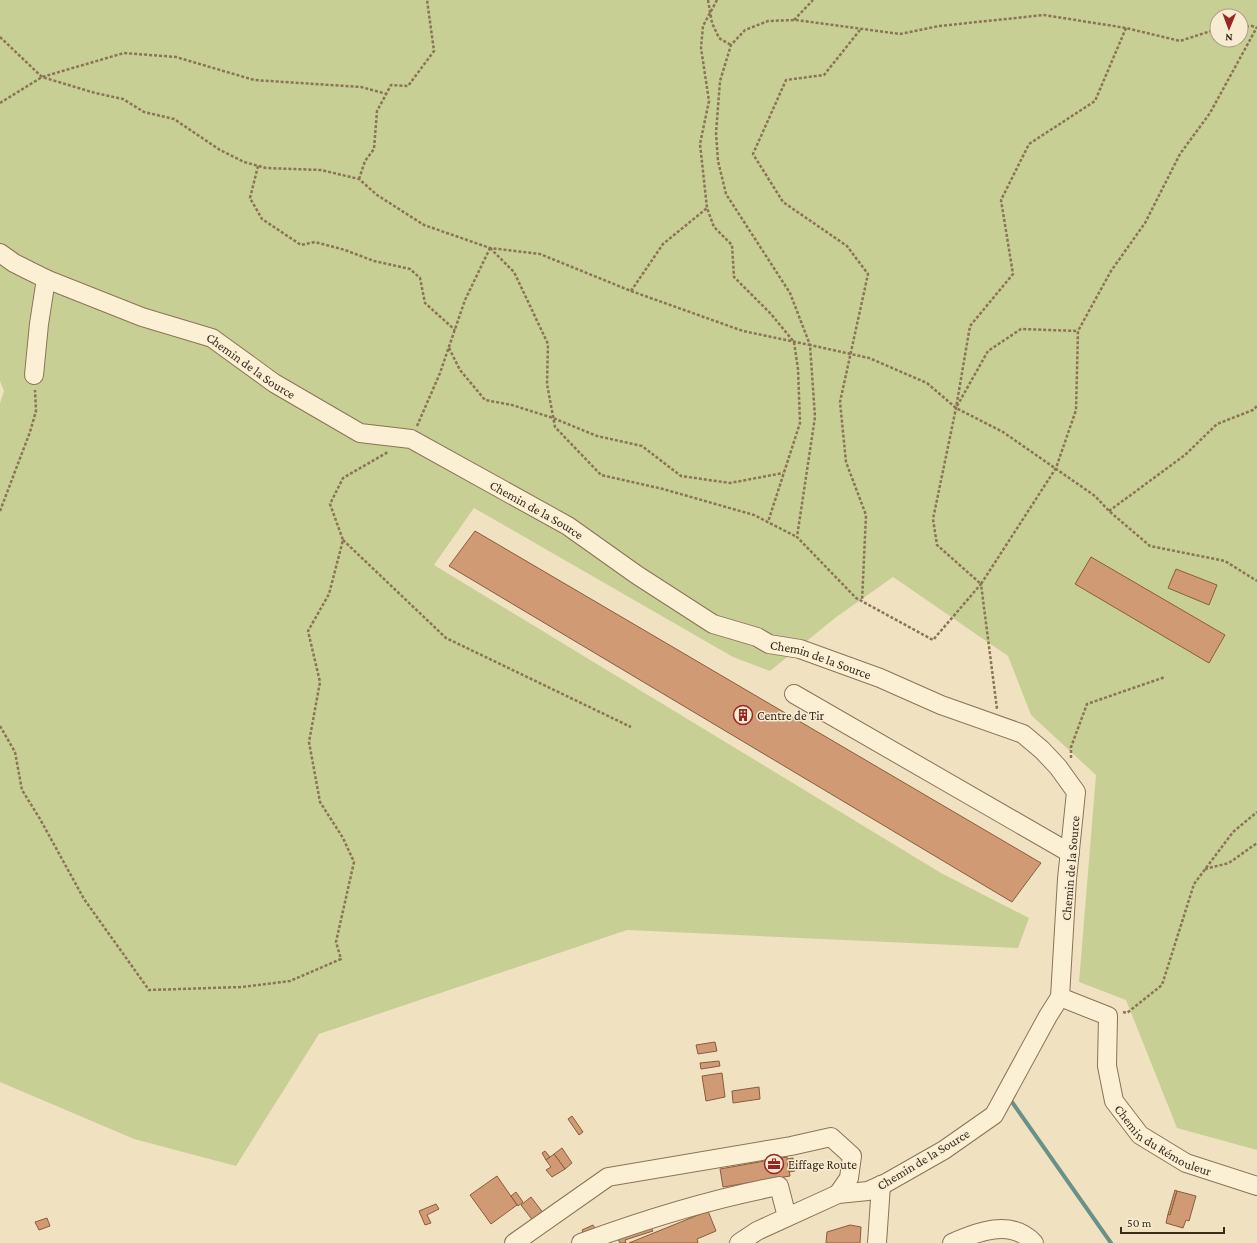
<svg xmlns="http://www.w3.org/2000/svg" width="1257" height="1243" font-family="'Crimson Pro',serif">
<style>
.green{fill:#c8cf94;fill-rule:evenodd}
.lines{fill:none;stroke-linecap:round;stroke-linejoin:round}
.stream{stroke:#6a9187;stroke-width:4}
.building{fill:#d09b74;stroke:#8b5b3c}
.minor-casing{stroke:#8a7357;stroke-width:20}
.path{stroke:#8a7357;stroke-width:2.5;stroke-dasharray:3 2;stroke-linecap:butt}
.minor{stroke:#fbefd4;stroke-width:18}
.labels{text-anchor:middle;stroke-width:3;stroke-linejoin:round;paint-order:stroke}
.street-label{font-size:13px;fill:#392a1c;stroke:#f7ecd1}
.poi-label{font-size:13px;fill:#392a1c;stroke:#f7ecd1;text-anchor:start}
</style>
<rect width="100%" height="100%" fill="#f0e2c1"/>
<path class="green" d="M0 0H1257V1150L1177 1128 1126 1000 1079 982 1096 775 1031 715 1008 656 893 577 835 618 770 671 733 657 474 508 434 565 941 873 1029 918 1018 948 627 930 319 1034 236 1166 134 1139 0 1082V403L4 391 0 381ZM1217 16H1241V40H1217Z"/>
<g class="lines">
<path class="stream" d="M1012 1102 1111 1243"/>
</g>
<g class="building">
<path d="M475 531 1041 863 1012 902 449 566Z"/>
<path d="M1091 557 1225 635 1209 663 1075 584Z"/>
<path d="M1176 569 1217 585 1209 605 1168 588Z"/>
<path d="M715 1042 717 1051 698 1054 696 1045Z"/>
<path d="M719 1061 720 1066 701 1069 700 1063Z"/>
<path d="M722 1073 725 1097 706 1101 702 1076Z"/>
<path d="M759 1087 760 1099 733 1103 732 1091Z"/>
<path d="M572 1116 583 1132 579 1135 568 1119Z"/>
<path d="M562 1148 572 1163 565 1169 554 1154Z"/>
<path d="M545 1151 550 1157 546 1160 542 1153Z"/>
<path d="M554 1154 565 1169 552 1177 546 1170 551 1167 546 1160Z"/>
<path d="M787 1157 790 1176 723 1187 720 1169Z"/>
<path d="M793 1158 795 1171 789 1172 787 1159Z"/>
<path d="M497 1176 517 1205 491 1224 470 1195Z"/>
<path d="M1175 1190 1177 1191 1170 1215 1168 1214Z"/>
<path d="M1177 1191 1196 1196 1189 1221 1186 1220 1183 1228 1166 1223 1168 1214 1170 1215Z"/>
<path d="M516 1192 523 1202 518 1206 511 1196Z"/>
<path d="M531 1197 544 1214 534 1222 521 1205Z"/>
<path d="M436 1204 439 1209 427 1215 431 1223 425 1225 419 1211Z"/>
<path d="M708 1211 716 1231 697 1239 698 1242 697 1243H629Z"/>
<path d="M47 1218 50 1226 39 1230 35 1222Z"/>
<path d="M593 1225 596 1230 584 1235 582 1230Z"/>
<path d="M850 1225 861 1227 860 1243H826L827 1232Z"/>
<path d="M651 1228 653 1231 625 1240 626 1243H620L618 1239Z"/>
</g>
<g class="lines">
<g class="minor-casing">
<g id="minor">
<path id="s1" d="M0 253 14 263 46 279 142 317 212 338 274 383 360 433 411 439 568 526 637 575 713 624 757 637 769 644 800 649 880 678 941 705 1023 734 1042 750 1058 767 1076 792 1067 879 1060 997 1048 1016 994 1115 944 1150 886 1183 868 1191 838 1194 757 1231 739 1243"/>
<path d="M34 375 39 324 46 279"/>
<path d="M794 694 1070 853"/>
<path id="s2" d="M1060 997 1108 1016 1107 1066 1114 1101 1140 1135 1186 1163 1257 1186"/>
<path d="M514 1243 608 1177 791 1146 831 1137 852 1156 849 1178 838 1194"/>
<path d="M581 1243C646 1219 711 1199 779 1186L787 1217"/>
<path d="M877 1243 881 1185"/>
<path d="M952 1243C977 1232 1011 1218 1034 1243"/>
</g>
</g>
<g class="path">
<path d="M708 0 712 23 719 38 731 45"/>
<path d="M717 0 703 26 701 48 709 101 700 144 707 208 714 227 732 245 734 277 771 314 794 342 798 369 800 423 768 522"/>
<path d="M794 20 813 0"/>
<path d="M1241 27 1252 26 1257 28"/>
<path d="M1126 28 1095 101 1029 144 1001 200 1013 274 970 326 956 408 933 519 937 545 981 584 1056 468 1076 410 1078 331 1111 271 1145 223 1180 154 1210 113 1257 27"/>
<path d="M1217 29 1180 41 1126 28 1044 15 939 26 900 34 796 20 768 21 745 30 731 45 720 81 716 133 718 161 726 194 790 293 810 345 869 358 927 383 956 408 1003 432 1095 496 1109 511 1150 546 1225 561 1257 581"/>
<path d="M860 30 824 75 786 80 753 154 783 202 847 246 868 274 840 402 846 462 866 515 862 601"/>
<path d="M0 37 42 77 95 93 123 99 144 112 174 119 220 150 244 162 266 168 321 170 359 179 377 195 424 225 490 248 540 254 631 291 743 331 810 345 815 417 797 537 856 598 933 640 981 584 997 709"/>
<path d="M0 103 42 77 124 53 176 57 254 80 361 87 387 94"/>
<path d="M258 166 250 198 262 219 301 245 315 242 345 250 374 261 410 269 420 278 425 303 455 330"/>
<path d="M359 179 365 161 374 149 377 111 391 85 408 86 434 51 427 0"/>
<path d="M490 248 514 272 548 344 547 384 555 427 601 475 663 489 754 515 797 537"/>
<path d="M631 291 663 244 707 208"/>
<path d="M449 348 460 370 485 400 512 405 553 418 597 436 642 446 681 476 730 483 783 473"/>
<path d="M957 406 988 351 1021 329 1078 331"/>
<path d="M417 426 440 373 465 300 490 248"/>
<path d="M0 511 30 432 36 411 35 390"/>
<path d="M1109 511 1185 455 1217 424 1253 410 1257 406"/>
<path d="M343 540 446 638 631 727"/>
<path d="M0 726 15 752 22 790 40 819 84 899 149 990 242 987 290 981 341 959 336 942 354 862 343 838 320 802 309 742 320 682 308 631 329 594 343 540 330 504 343 478 388 452"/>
<path d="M1071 758V747L1087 704 1165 677"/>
<path d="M1205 869 1229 863 1257 843"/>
<path d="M1123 1012 1127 1013 1162 985 1194 884 1233 832 1257 812"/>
</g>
<use href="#minor" class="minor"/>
</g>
<defs>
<g id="building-ring" transform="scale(1)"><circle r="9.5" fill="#f7ecd1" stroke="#9d2425" stroke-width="1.5"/><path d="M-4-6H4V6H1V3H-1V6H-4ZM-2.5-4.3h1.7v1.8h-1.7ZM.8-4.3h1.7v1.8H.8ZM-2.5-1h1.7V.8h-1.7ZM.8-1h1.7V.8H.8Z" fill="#9d2425"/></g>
<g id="office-ring" transform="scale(1)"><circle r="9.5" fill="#f7ecd1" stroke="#9d2425" stroke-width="1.5"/><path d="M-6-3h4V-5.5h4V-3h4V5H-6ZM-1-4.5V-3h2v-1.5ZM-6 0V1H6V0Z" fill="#9d2425"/></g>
</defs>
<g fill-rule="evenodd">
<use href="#building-ring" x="743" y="715"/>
<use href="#office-ring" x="774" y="1164"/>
</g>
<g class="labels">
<g class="street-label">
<text dy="5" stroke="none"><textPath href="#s1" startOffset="277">Chemin de la Source</textPath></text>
<text dy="5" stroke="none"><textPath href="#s1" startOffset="601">Chemin de la Source</textPath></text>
<text dy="5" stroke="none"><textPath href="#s1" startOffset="925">Chemin de la Source</textPath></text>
<text transform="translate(1070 868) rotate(-85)" y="5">Chemin de la Source</text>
<text dy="5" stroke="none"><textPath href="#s2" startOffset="202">Chemin du Rémouleur</textPath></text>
<text transform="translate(923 1159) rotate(-31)" y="5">Chemin de la Source</text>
</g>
<g class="poi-label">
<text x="757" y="720">Centre de Tir</text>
<text x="788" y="1169">Eiffage Route</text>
</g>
</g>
<g transform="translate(1229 28) rotate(181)"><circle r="19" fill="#f7ecd1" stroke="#ab9e89"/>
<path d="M0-3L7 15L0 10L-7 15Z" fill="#9d2425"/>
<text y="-6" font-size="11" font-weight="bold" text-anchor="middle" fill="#392a1c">N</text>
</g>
<path d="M1121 1227v6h103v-6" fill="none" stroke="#392a1c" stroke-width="2"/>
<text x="1127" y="1227" font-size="12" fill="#392a1c" stroke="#f7ecd1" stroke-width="3" paint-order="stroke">50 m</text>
</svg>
